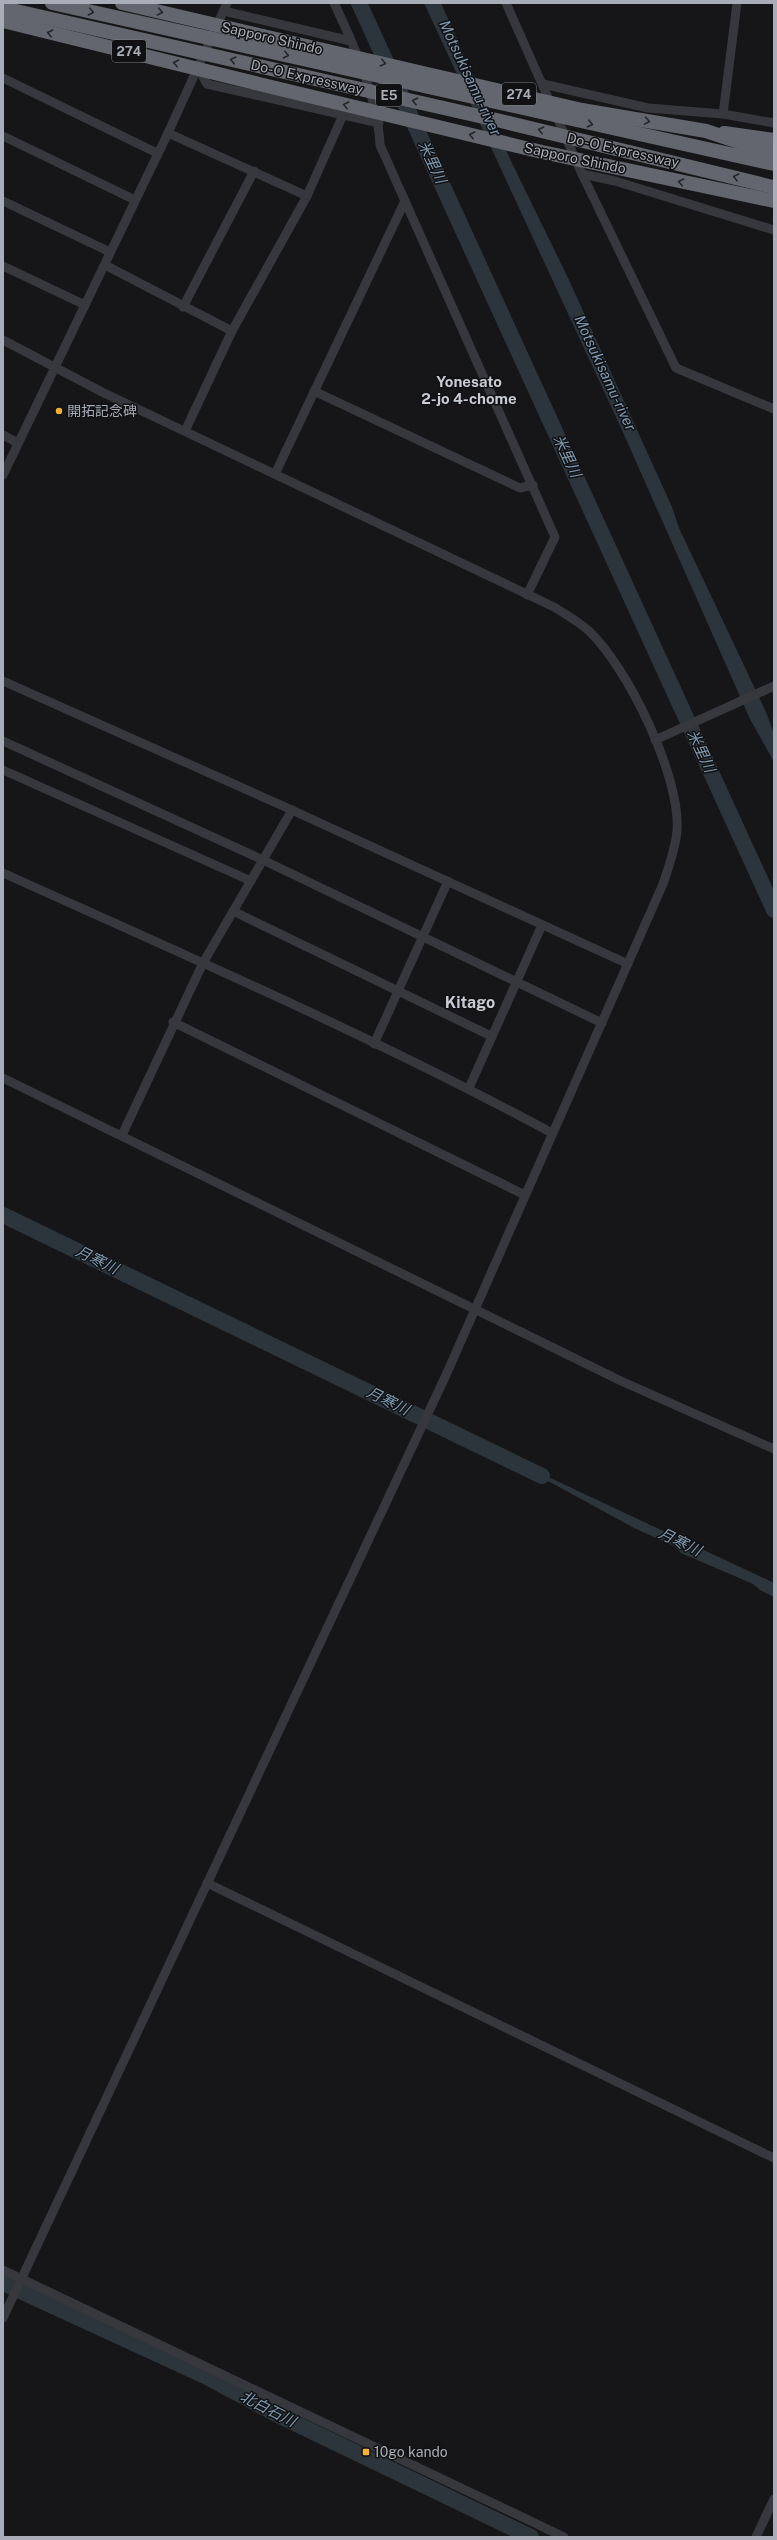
<svg xmlns="http://www.w3.org/2000/svg" width="777" height="2540" font-family="'Public Sans','Noto Sans JP',sans-serif">
<style>
.water{fill:#2c353c}
.lines{fill:none;stroke-linecap:round;stroke-linejoin:round}
.river{stroke:#2c353c;stroke-width:16}
.minor{stroke:#37383d;stroke-width:9}
.highway{stroke:#63666e;stroke-width:14}
.highway-bridge{stroke:#63666e;stroke-width:14}
.oneway{stroke:#26262a}
.poi-dot{fill:#f2b134;stroke:#111113;stroke-width:1.5}
.labels{text-anchor:middle;stroke-width:3;stroke-linejoin:round;paint-order:stroke}
.shield{fill:#111113;stroke:#7b7e86;stroke-width:1}
.shield-label{font-size:13px;font-weight:bold;fill:#a8adb8}
.street-label{font-size:14px;fill:#a8adb8;stroke:#111113}
.poi-label{font-size:14px;fill:#a8adb8;stroke:#111113;text-anchor:start}
.water-label{font-size:15px;font-style:italic;fill:#7f9bb3;stroke:#111113}
.neighbourhood-label{font-size:15px;font-weight:bold;fill:#c9ccd4;stroke:#111113}
.quarter-label{font-size:16px;font-weight:bold;fill:#c9ccd4;stroke:#111113}
</style>
<rect width="100%" height="100%" fill="#161618"/>
<g class="water">
<path d="M424 3H441L510 159 569 280 672 507 679 528 766 712 774 734V762L750 719 622 430Z"/>
<path d="M495 1452 774 1583V1597L760 1590 753 1584 681 1553 674 1546 634 1528Z"/>
</g>
<g class="lines">
<g class="river">
<path d="M359 3 774 910"/>
<path d="M3 1215 542 1476"/>
<path d="M3 2283 205 2376 278 2415 531 2537"/>
</g>
<g class="minor">
<path d="M334 3C354 45 378 99 380 145L555 537 527 595"/>
<path d="M506 3 582 174 676 368 774 409"/>
<path d="M224 11 351 41"/>
<path d="M198 68 207 84 379 123"/>
<path d="M3 78 157 153"/>
<path d="M543 84 648 108 723 114 774 123"/>
<path d="M723 114 737 3"/>
<path d="M168 133 307 196"/>
<path d="M3 136 135 200"/>
<path d="M582 174 615 181 774 230"/>
<path d="M3 201 110 252"/>
<path d="M105 265 232 331"/>
<path d="M3 266 85 305"/>
<path d="M183 307 254 171"/>
<path d="M3 340 102 392 554 607C565 614 579 622 589 631 628 668 681 777 677 831 675 850 669 866 663 884L446 1375 3 2318"/>
<path d="M314 391 520 488 533 485"/>
<path d="M185 431 232 331 307 196 343 115"/>
<path d="M3 435 18 443"/>
<path d="M275 474 405 201"/>
<path d="M3 475 168 133 227 3"/>
<path d="M3 681 283 806 628 964"/>
<path d="M655 740 774 686"/>
<path d="M3 741 263 860 602 1023"/>
<path d="M3 770 251 881"/>
<path d="M3 873C187 956 374 1037 552 1133"/>
<path d="M233 911 491 1036"/>
<path d="M173 1022 525 1195"/>
<path d="M374 1044 448 881"/>
<path d="M3 1078 621 1381 774 1449"/>
<path d="M469 1088 542 925"/>
<path d="M122 1135 203 963 292 810"/>
<path d="M207 1883 774 2158"/>
<path d="M3 2270 564 2537"/>
<path d="M756 2537 774 2499"/>
</g>
<g class="highway">
<path d="M122 3 263 36"/>
<path d="M3 21 255 83"/>
<path d="M724 133 774 140"/>
</g>
<g class="highway-bridge">
<path d="M52 3 774 164"/>
<path d="M3 8 501 121 773 187"/>
<path d="M263 36 582 110 706 131 748 145 774 151"/>
<path d="M255 83 542 152 774 201"/>
</g>
</g>
<defs><path id="oneway-chevron" d="M-2-3.5L2.5 0L-2 3.5" fill="none" stroke-width="1.6" stroke-linecap="round" stroke-linejoin="round"/></defs>
<g class="oneway">
<use href="#oneway-chevron" transform="translate(91 12) rotate(13)"/>
<use href="#oneway-chevron" transform="translate(160 12) rotate(13)"/>
<use href="#oneway-chevron" transform="translate(50 33) rotate(-167)"/>
<use href="#oneway-chevron" transform="translate(286 55) rotate(13)"/>
<use href="#oneway-chevron" transform="translate(233 60) rotate(-167)"/>
<use href="#oneway-chevron" transform="translate(176 63) rotate(-167)"/>
<use href="#oneway-chevron" transform="translate(383 63) rotate(13)"/>
<use href="#oneway-chevron" transform="translate(415 101) rotate(-167)"/>
<use href="#oneway-chevron" transform="translate(346 105) rotate(-167)"/>
<use href="#oneway-chevron" transform="translate(647 121) rotate(10)"/>
<use href="#oneway-chevron" transform="translate(590 124) rotate(13)"/>
<use href="#oneway-chevron" transform="translate(541 130) rotate(-167)"/>
<use href="#oneway-chevron" transform="translate(472 135) rotate(-167)"/>
<use href="#oneway-chevron" transform="translate(736 177) rotate(-166)"/>
<use href="#oneway-chevron" transform="translate(681 182) rotate(-168)"/>
</g>
<g class="poi-dot">
<circle cx="59" cy="411" r="4"/>
<rect x="362" y="2448" width="8" height="8" rx="2"/>
</g>
<g class="labels">
<g class="shield">
<rect x="112" y="40" width="34" height="22" rx="3"/>
<rect x="502" y="83" width="34" height="22" rx="3"/>
<rect x="376" y="84" width="26" height="22" rx="3"/>
</g>
<g class="shield-label">
<text x="129" y="56">274</text>
<text x="519" y="99">274</text>
<text x="389" y="100">E5</text>
</g>
<g class="street-label">
<text transform="translate(272 38) rotate(13)" y="5">Sapporo Shindo</text>
<text transform="translate(307 77) rotate(13)" y="5">Do-O Expressway</text>
<text transform="translate(623 150) rotate(13)" y="5">Do-O Expressway</text>
<text transform="translate(575 158) rotate(12)" y="5">Sapporo Shindo</text>
</g>
<g class="poi-label">
<text x="67" y="416">開拓記念碑</text>
<text x="374" y="2457">10go kando</text>
</g>
<g class="water-label">
<text transform="translate(470 78) rotate(65)" y="5">Motsukisamu-river</text>
<text transform="translate(432 162) rotate(65)" y="5">米里川</text>
<text transform="translate(605 373) rotate(65)" y="5">Motsukisamu-river</text>
<text transform="translate(567 456) rotate(65)" y="5">米里川</text>
<text transform="translate(701 751) rotate(65)" y="5">米里川</text>
<text transform="translate(97 1260) rotate(26)" y="5">月寒川</text>
<text transform="translate(388 1401) rotate(26)" y="5">月寒川</text>
<text transform="translate(680 1542) rotate(26)" y="5">月寒川</text>
<text transform="translate(268 2409) rotate(27)" y="5">北白石川</text>
</g>
<g class="neighbourhood-label">
<text x="469" y="387">Yonesato<tspan x="469" dy="17">2-jo 4-chome</tspan></text>
</g>
<g class="quarter-label">
<text x="470" y="1008">Kitago</text>
</g>
</g>
<rect width="777" height="2540" fill="none" stroke="#a8adb8" stroke-width="8"/>
</svg>
